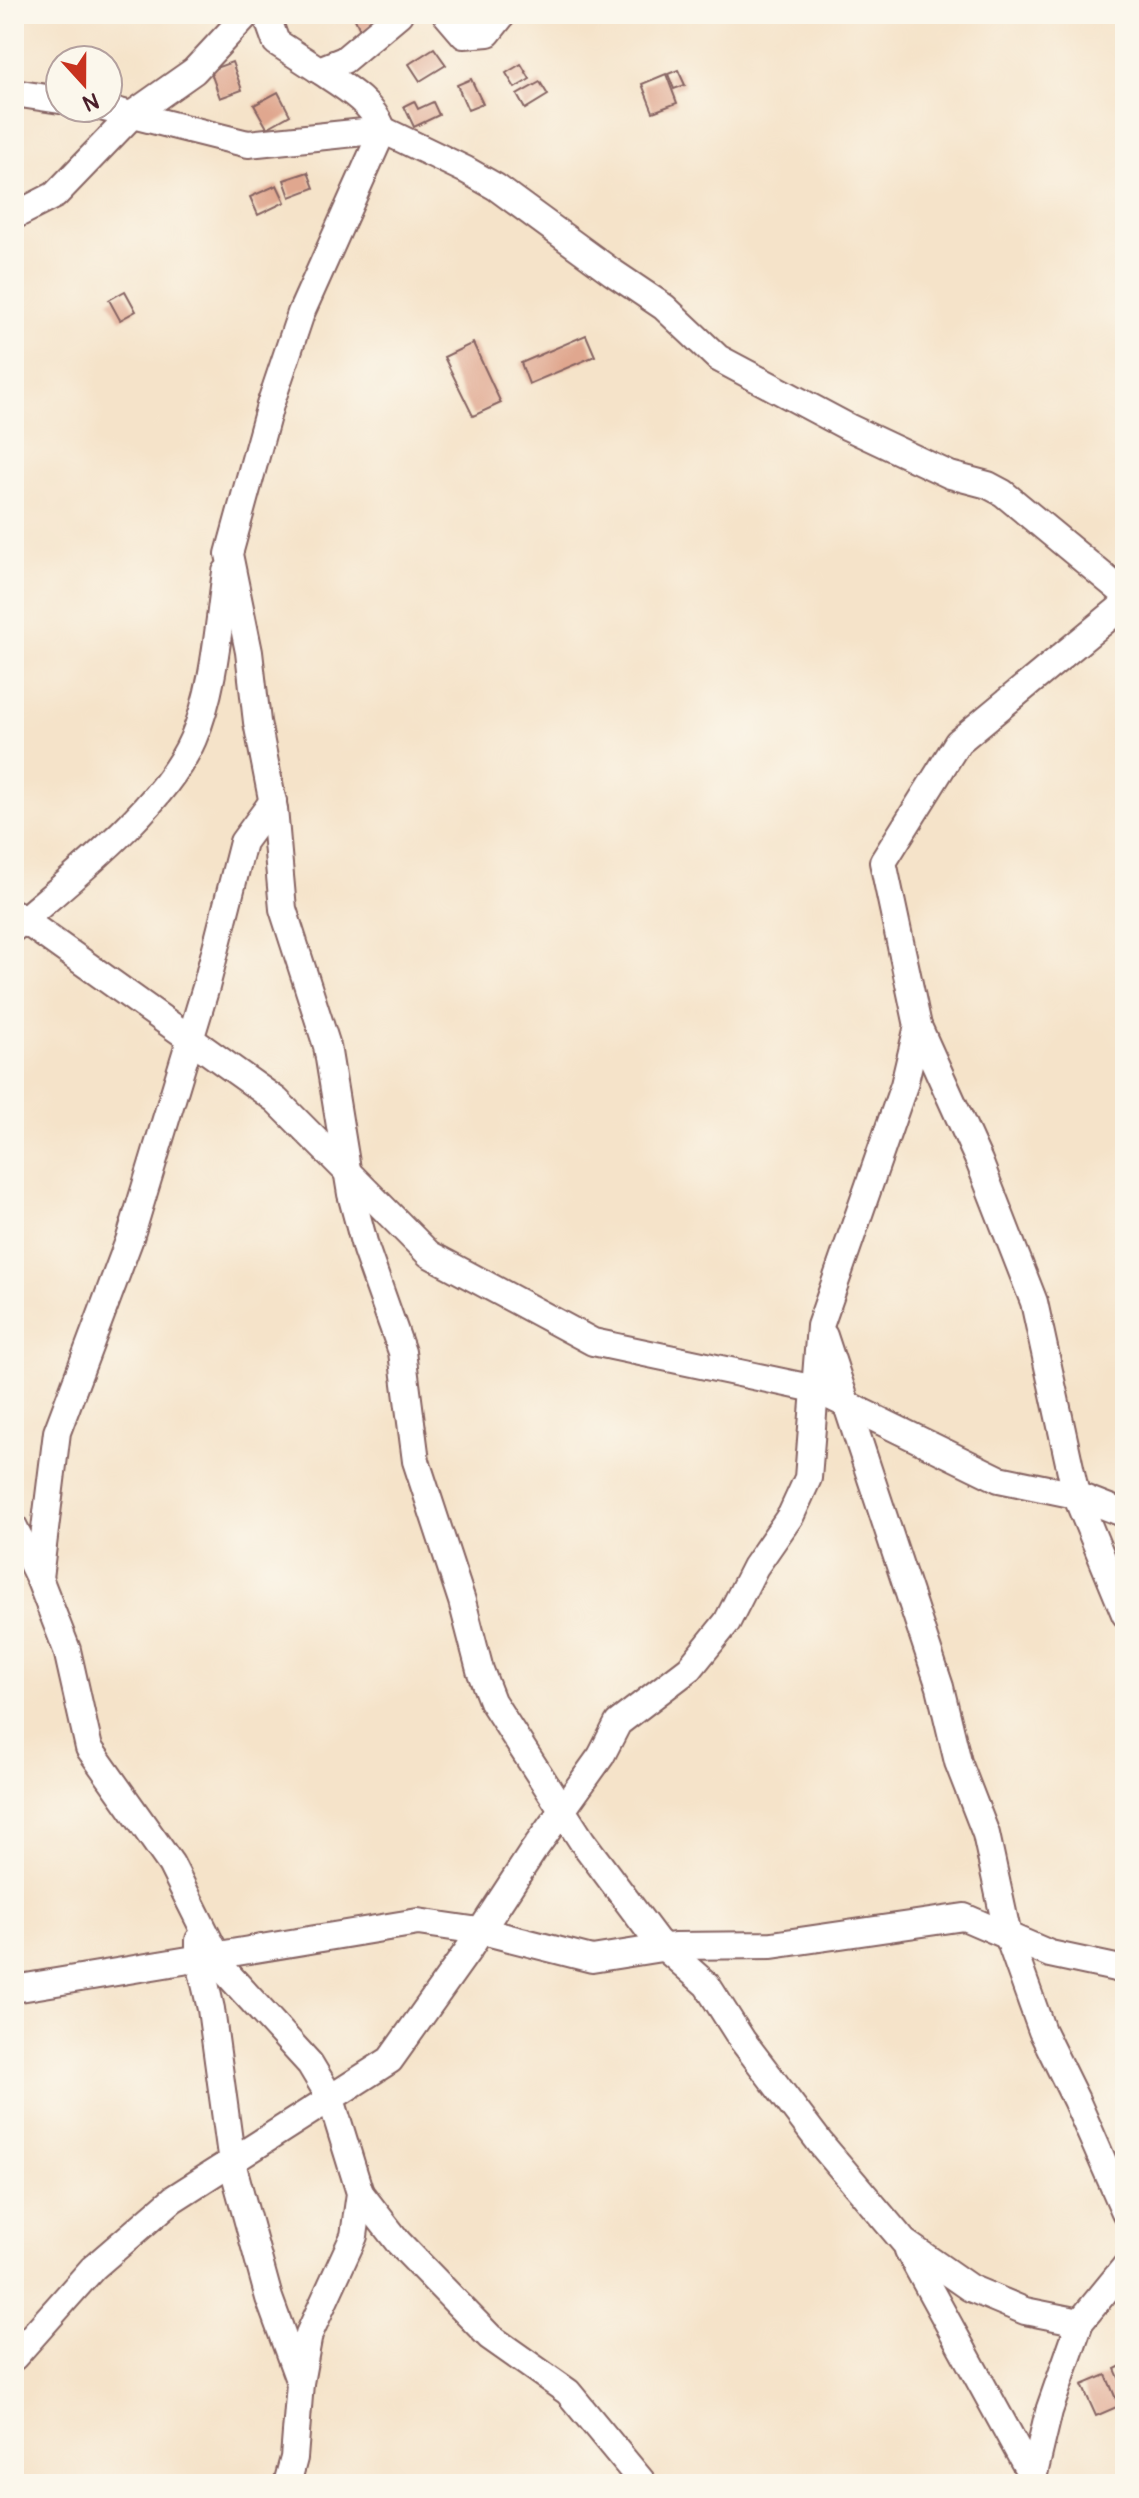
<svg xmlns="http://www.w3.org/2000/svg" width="1139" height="2498" font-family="Pangolin,sans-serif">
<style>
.building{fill:#e0a78f}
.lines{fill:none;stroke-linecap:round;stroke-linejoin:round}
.minor-casing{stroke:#866462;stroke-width:30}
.minor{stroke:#fff;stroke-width:26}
</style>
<rect width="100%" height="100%" fill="#fbf7ec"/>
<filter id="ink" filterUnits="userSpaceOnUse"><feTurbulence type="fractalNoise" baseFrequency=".0125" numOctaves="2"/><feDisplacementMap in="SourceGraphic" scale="16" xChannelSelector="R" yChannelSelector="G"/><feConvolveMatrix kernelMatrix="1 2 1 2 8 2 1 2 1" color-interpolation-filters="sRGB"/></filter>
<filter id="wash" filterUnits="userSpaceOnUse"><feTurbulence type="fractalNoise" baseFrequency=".006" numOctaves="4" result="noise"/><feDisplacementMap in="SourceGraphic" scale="32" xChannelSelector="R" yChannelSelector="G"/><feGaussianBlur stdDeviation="1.8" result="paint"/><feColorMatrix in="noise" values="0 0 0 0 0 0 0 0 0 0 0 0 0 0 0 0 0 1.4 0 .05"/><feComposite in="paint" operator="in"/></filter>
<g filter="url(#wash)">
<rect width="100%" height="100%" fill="#f5e3c9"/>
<g id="blocks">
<g class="building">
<path d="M360 14H380L362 34 354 17Z"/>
<path d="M434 48 446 65 420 81 409 64Z"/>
<path d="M232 62 242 90 220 98 210 70Z"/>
<path d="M521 64 530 79 515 88 506 73Z"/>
<path d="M678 70 685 85 674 89 668 74Z"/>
<path d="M666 74 677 103 653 112 642 84Z"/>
<path d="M471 79 483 104 468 110 457 85Z"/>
<path d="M540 82 548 95 525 109 517 95Z"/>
<path d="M278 92 290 115 267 128 254 105Z"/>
<path d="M414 101 418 109 433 102 439 115 414 127 404 106Z"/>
<path d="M308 172 314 188 290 197 284 180Z"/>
<path d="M277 185 285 202 258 215 250 197Z"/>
<path d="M125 291 136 311 120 320 109 300Z"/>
<path d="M586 335 595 356 529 384 521 363Z"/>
<path d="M473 343 501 403 473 416 444 357Z"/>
<path d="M1125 2364V2386L1123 2387 1115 2369Z"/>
<path d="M1106 2375 1119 2406 1096 2416 1082 2385Z"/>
</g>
</g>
</g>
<g filter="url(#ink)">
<use href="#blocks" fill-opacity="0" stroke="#866462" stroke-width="2"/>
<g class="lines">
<g class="minor-casing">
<g id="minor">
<path d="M266 14 276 42 319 70 344 60 399 14"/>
<path d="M446 14 464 35 488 33 503 14"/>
<path d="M319 70C343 86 372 102 383 130L301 313 270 405 229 554 249 652 257 722 274 809 283 909 327 1046 351 1194 366 1250 402 1352 416 1461 462 1601 480 1670 492 1701 582 1841 657 1941 707 1985 742 2040 821 2144 904 2242 970 2288 1025 2311 1080 2322"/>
<path d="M14 93 60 100"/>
<path d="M104 108 248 144 383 130 466 170 496 187 612 272 664 307 718 358 848 427 950 475 988 485 1003 493 1125 594"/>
<path d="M14 216 55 195 133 114 194 71 247 14"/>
<path d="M1125 604 958 742 883 862 918 1026 979 1161 1034 1302 1076 1495 1125 1614"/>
<path d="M273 801 243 842 206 987 130 1238 57 1432 39 1578 67 1650 89 1748 171 1864 224 1970 310 2064 331 2099 360 2193 354 2236 309 2334 300 2383 294 2458 287 2484"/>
<path d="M14 913 276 1100 429 1254 593 1342 815 1389 999 1479 1076 1495 1125 1514"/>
<path d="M14 928C70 879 163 808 193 739 215 688 218 627 226 572"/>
<path d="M824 1336 940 1687 958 1762 986 1834 1008 1936 1042 2031 1076 2100 1125 2212"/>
<path d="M14 1527 39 1578"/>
<path d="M199 1940V1958L211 2009 232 2163 269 2298 300 2383"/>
<path d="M14 1989 418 1922 486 1932 592 1959 674 1946 772 1945 964 1917 1050 1954 1125 1970"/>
<path d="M360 2193 398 2242 490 2337 568 2392 644 2484"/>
<path d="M908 2250 1033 2478"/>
<path d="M14 2357 93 2268 173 2199 390 2060 469 1949 533 1851 601 1756 618 1723 690 1668 727 1622 755 1567 791 1515 808 1478 820 1326 904 1085 918 1026"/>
<path d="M1029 2483 1033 2478 1049 2411 1080 2322 1125 2267"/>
</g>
</g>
<use href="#minor" class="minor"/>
</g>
</g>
<rect width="1139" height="2498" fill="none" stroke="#fbf7ec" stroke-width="48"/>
<g transform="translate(84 84) rotate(159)"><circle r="38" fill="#fbf7ec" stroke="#b4a19f" stroke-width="2"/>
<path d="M0-6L14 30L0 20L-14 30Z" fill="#c8321e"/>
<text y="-12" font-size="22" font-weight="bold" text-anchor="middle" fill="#4a1f2b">N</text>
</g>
</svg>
